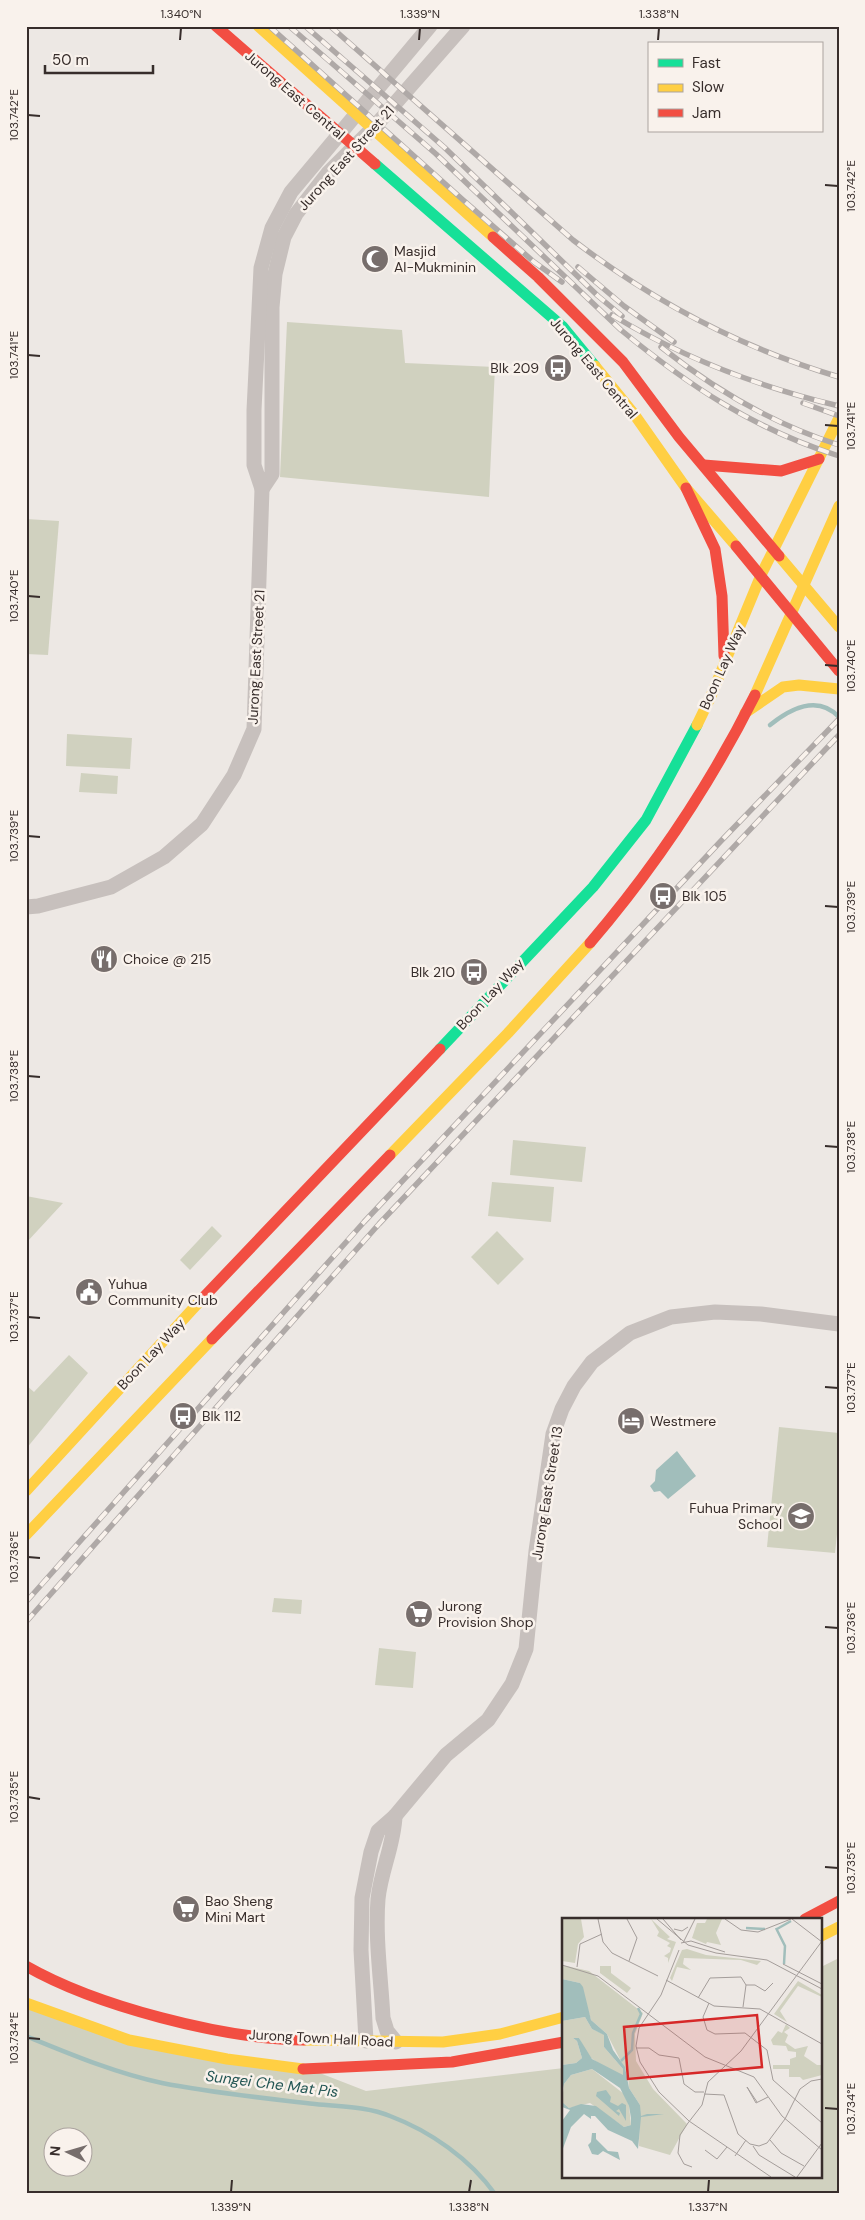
<svg xmlns="http://www.w3.org/2000/svg" width="865" height="2220" font-family="'DM Sans',sans-serif">
<style>
.green{fill:#d0d1bf;fill-rule:evenodd}
.water{fill:#a1bebb}
.lines{fill:none;stroke-linecap:round;stroke-linejoin:round}
.stream{stroke:#a1bebb;stroke-width:4.5}
.street{stroke:#c7c0bd;stroke-width:15}
.fast{stroke:#16e098;stroke-width:11}
.slow{stroke:#ffcf43;stroke-width:11}
.jam{stroke:#f24e42;stroke-width:11}
.rail-casing{stroke:#afa9a7;stroke-width:5.5}
.rail{stroke:#f9f2ec;stroke-width:4;stroke-dasharray:11;stroke-linecap:butt}
.ticks{fill:none;stroke:#372d2b;stroke-width:2}
.labels{text-anchor:middle;stroke-width:5;stroke-linejoin:round;paint-order:stroke}
.street-label{font-size:14px;fill:#372d2b;stroke:#f9f2ec}
.poi-label{font-size:14px;fill:#372d2b;stroke:#f9f2ec;text-anchor:start}
.water-label{font-size:15px;font-style:italic;fill:#235654;stroke:#f9f2ec}
.inset-river{fill:none;stroke:#a1bebb;stroke-width:2.5}
.inset-road{fill:none;stroke:#a49d9a;stroke-width:1}
.view{fill:#d62828;fill-opacity:0.15;stroke:#d62828;stroke-width:2.5}
.inset-edge{fill:none;stroke:#372d2b;stroke-width:2.5}
.neatline{fill:none;stroke:#372d2b;stroke-width:2}
.ticks-label{font-size:12px;text-anchor:middle;fill:#372d2b}
</style>
<rect width="100%" height="100%" fill="#ede8e4"/>
<g class="green">
<path d="M287 322 402 330 405 363 495 367 489 497 280 477Z"/>
<path d="M26 519 59 521 48 655 26 654Z"/>
<path d="M67 734 132 738 130 769 66 766Z"/>
<path d="M81 773 118 776 117 794 79 792Z"/>
<path d="M513 1140 586 1147 582 1182 510 1175Z"/>
<path d="M492 1182 554 1187 551 1222 488 1216Z"/>
<path d="M26 1196 63 1203 26 1243Z"/>
<path d="M212 1226 222 1236 190 1270 180 1260Z"/>
<path d="M497 1231 524 1259 498 1285 471 1257Z"/>
<path d="M69 1355 88 1373 26 1449V1385L34 1392Z"/>
<path d="M779 1427 839 1433V1515L835 1553 767 1547Z"/>
<path d="M274 1598 302 1600 301 1614 272 1612Z"/>
<path d="M379 1648 416 1652 413 1688 375 1685Z"/>
<path d="M839 1958V2194H26V2003L129 2040 312 2070 366 2091 564 2068V2176H821V1967ZM52 2138H82V2168H52Z"/>
</g>
<path class="water" d="M677 1451 696 1476 668 1499 660 1491 654 1492 650 1486 655 1481 656 1470Z"/>
<g class="lines">
<g class="stream">
<path d="M770 725C790 709 817 694 839 717"/>
<path d="M26 2036C70 2054 115 2073 162 2083 212 2093 264 2098 315 2104 340 2107 366 2106 390 2116 430 2131 470 2159 495 2194"/>
</g>
<g class="street">
<path d="M262 489 272 474V307L275 274 284 237 296 214 328 173 377 124 463 26"/>
<path d="M26 907 38 906 111 887 164 857 202 824 234 775 254 729 262 489 254 465V410L261 268 272 228 291 192 430 26"/>
<path d="M395 1816C394 1845 381 1870 378 1899 375 1938 381 1979 383 2018L387 2031 396 2042"/>
<path d="M366 2041 361 1950 362 1898 371 1852 378 1831 395 1816 446 1755 488 1720 512 1684 526 1649 536 1551 553 1434 562 1409 574 1386 592 1362 630 1333 671 1317 715 1312 761 1314 839 1324"/>
</g>
<g class="fast">
<path d="M375 164 563 327 595 366"/>
<path d="M440 1049 593 887 646 820 697 725"/>
</g>
<g class="slow">
<path d="M258 26 493 237"/>
<path d="M595 366 634 414 686 488 736 546"/>
<path d="M779 556 839 627"/>
<path d="M755 695 839 506"/>
<path d="M745 713 783 687 799 685 839 689"/>
<path d="M697 725 711 696 761 575 839 418"/>
<path d="M390 1155 508 1033 590 943"/>
<path d="M26 1491 200 1301"/>
<path d="M26 1535 212 1339"/>
<path d="M821 1936 839 1927"/>
<path d="M26 2003 129 2040 227 2059 303 2069"/>
<path d="M304 2040 443 2042 500 2034 564 2017"/>
</g>
<g class="jam">
<path d="M216 26 375 164"/>
<path d="M493 237 538 277 623 362 679 437 779 556"/>
<path d="M704 465 781 471 819 459"/>
<path d="M686 488 715 549 722 596 724 656"/>
<path d="M736 546 839 671"/>
<path d="M590 943C655 867 710 785 755 695"/>
<path d="M200 1301 440 1049"/>
<path d="M212 1339 390 1155"/>
<path d="M805 1919 839 1901"/>
<path d="M26 1966C96 2006 223 2039 304 2040"/>
<path d="M303 2069 452 2062 564 2042"/>
</g>
<g class="rail-casing">
<g id="rail">
<path d="M269 26 462 199 534 262 562 282"/>
<path d="M289 26 436 154 621 330C689 386 754 429 839 456"/>
<path d="M305 26 444 147 598 296 622 316"/>
<path d="M330 26 573 240C654 302 741 348 839 377"/>
<path d="M578 267 624 306 674 342"/>
<path d="M612 315C683 358 759 387 839 406"/>
<path d="M661 347C715 390 773 424 839 445"/>
<path d="M803 403 839 416"/>
<path d="M26 1602 364 1222 720 842 839 719"/>
<path d="M26 1622 379 1224 839 735"/>
</g>
</g>
<use href="#rail" class="rail"/>
</g>
<path class="ticks" d="M180 40 181 28M419 40 420 28M658 40 659 28M28 115 40 116M825 185 838 186M28 355 40 356M825 425 838 426M28 596 40 597M825 665 838 666M28 836 40 837M825 906 838 907M28 1076 40 1077M825 1146 838 1147M28 1317 40 1318M825 1387 838 1388M28 1557 40 1558M825 1627 838 1628M28 1797 40 1799M825 1867 838 1868M28 2038 40 2039M825 2108 838 2109M231 2192 232 2180M469 2192 471 2180M708 2192 709 2180"/>
<defs>
<g id="mosque-disc" transform="scale(1.4375)"><circle r="9.5" fill="#776e6c" stroke="#f9f2ec"/><path d="M3.5-4.9A6 6 0 1 0 3.5 4.9A5 5 0 1 1 3.5-4.9Z" fill="#fff"/></g>
<g id="bus-disc" transform="scale(1.4375)"><circle r="9.5" fill="#776e6c" stroke="#f9f2ec"/><path d="M-5-6H5V4H4V6H2V4H-2V6H-4V4H-5ZM-3.5-4V0h7V-4ZM-3.5 1.2v1.5H-2V1.2ZM2 1.2v1.5H3.5V1.2Z" fill="#fff"/></g>
<g id="restaurant-disc" transform="scale(1.4375)"><circle r="9.5" fill="#776e6c" stroke="#f9f2ec"/><path d="M-5-6h1v4h1v-4h1v4h1v-4h1v5L-1.5 .5V6h-2V.5L-5-1ZM5-6V6H3V1.5H1.5Q1.5-4 5-6Z" fill="#fff"/></g>
<g id="civic-disc" transform="scale(1.4375)"><circle r="9.5" fill="#776e6c" stroke="#f9f2ec"/><path d="M-.6-6.5H3V-4.5H.6V-3L4-1V1h2V6H-6V1h2V-1L-.6-3ZM-1.2 2.5V6h2.4V2.5Z" fill="#fff"/></g>
<g id="hotel-disc" transform="scale(1.4375)"><circle r="9.5" fill="#776e6c" stroke="#f9f2ec"/><path d="M-6-4.5h1.5V1H6V5H4.5V3h-9V5H-6ZM-4 0a1.8 1.8 0 1 1 3.6 0ZM.5 0V-2.5h3Q6-2.5 6 0Z" fill="#fff"/></g>
<g id="school-disc" transform="scale(1.4375)"><circle r="9.5" fill="#776e6c" stroke="#f9f2ec"/><path d="M0-5L7-2L0 1L-7-2ZM-4 1L0 2.5L4 1V4Q0 6-4 4Z" fill="#fff"/></g>
<g id="supermarket-disc" transform="scale(1.4375)"><circle r="9.5" fill="#776e6c" stroke="#f9f2ec"/><path d="M-6-5.5h2.5l.6 2H6L4.5 2H-2.5L-4.4-4H-6ZM-1.5 3.2a1.3 1.3 0 1 0 .1 0ZM3 3.2a1.3 1.3 0 1 0 .1 0Z" fill="#fff"/></g>
</defs>
<g fill-rule="evenodd">
<use href="#mosque-disc" x="375" y="259"/>
<use href="#bus-disc" x="558" y="368"/>
<use href="#bus-disc" x="663" y="896"/>
<use href="#restaurant-disc" x="104" y="959"/>
<use href="#bus-disc" x="474" y="972"/>
<use href="#civic-disc" x="89" y="1292"/>
<use href="#bus-disc" x="183" y="1416"/>
<use href="#hotel-disc" x="631" y="1421"/>
<use href="#school-disc" x="801" y="1516"/>
<use href="#supermarket-disc" x="419" y="1614"/>
<use href="#supermarket-disc" x="186" y="1909"/>
</g>
<g class="labels">
<g class="street-label">
<text transform="translate(295 95) rotate(41)" y="5">Jurong East Central</text>
<text transform="translate(346 158) rotate(-48)" y="5">Jurong East Street 21</text>
<text transform="translate(594 368) rotate(50)" y="5">Jurong East Central</text>
<text transform="translate(256 657) rotate(-87)" y="5">Jurong East Street 21</text>
<text transform="translate(722 667) rotate(-66)" y="5">Boon Lay Way</text>
<text transform="translate(490 994) rotate(-47)" y="5">Boon Lay Way</text>
<text transform="translate(151 1354) rotate(-47)" y="5">Boon Lay Way</text>
<text transform="translate(547 1493) rotate(-81)" y="5">Jurong East Street 13</text>
<text transform="translate(321 2038) rotate(3)" y="5">Jurong Town Hall Road</text>
</g>
<g class="poi-label">
<text x="394" y="256">Masjid<tspan x="394" dy="16">Al-Mukminin</tspan></text>
<text x="539" y="373" text-anchor="end">Blk 209</text>
<text x="682" y="901">Blk 105</text>
<text x="123" y="964">Choice @ 215</text>
<text x="455" y="977" text-anchor="end">Blk 210</text>
<text x="108" y="1289">Yuhua<tspan x="108" dy="16">Community Club</tspan></text>
<text x="202" y="1421">Blk 112</text>
<text x="650" y="1426">Westmere</text>
<text x="782" y="1513" text-anchor="end">Fuhua Primary<tspan x="782" dy="16">School</tspan></text>
<text x="438" y="1611">Jurong<tspan x="438" dy="16">Provision Shop</tspan></text>
<text x="205" y="1906">Bao Sheng<tspan x="205" dy="16">Mini Mart</tspan></text>
</g>
<g class="water-label">
<text transform="translate(272 2084) rotate(7)" y="5">Sungei Che Mat Pis</text>
</g>
</g>
<g transform="translate(562 1918)">
<rect width="260" height="260" fill="#ede8e4"/>
<path d="M0 1H19L22 19 16 26 13 45 0 43ZM89 1 108 19 105 21 114 24 106 45V40L102 38 108 34 109 30 105 28 108 25 95 18 97 14ZM145 1H160L154 15 159 27 145 24 144 26 130 20 135 5H143ZM125 31 144 37 199 43 195 47 179 42 122 40 121 46 129 52 115 49 110 63 108 60 120 32ZM0 47 27 53 81 95 73 116 74 143 91 171 125 206 108 237 77 228 78 187 67 170 66 157 45 116 29 102 18 65 0 61ZM38 48H49V55L69 70 65 75 38 55ZM236 63 260 77V79L236 68 218 93 225 104 212 96ZM23 99 30 111 43 117 42 129 61 151V158L46 152 25 137 17 120H11L15 123 20 140 14 145 0 147V103ZM224 106 228 110 222 114 226 117 223 124 233 131 246 128 242 138 255 147H242H260V157L241 162 238 159H227V151H211V147H228V141L234 139V134L226 133 224 128 211 127 209 122 216 113 220 115ZM30 151 62 176 67 188 69 207 62 209 28 185 7 190 0 184 2 166 9 157Z" fill="#d0d1bf"/>
<path d="M0 61 18 65 21 69 29 102 45 116 51 132 63 149 67 170 78 187 79 198 85 196H102L79 199 76 231 70 223 46 212 33 198H29V201L22 196 9 209 0 233V203L8 192 0 189V184L7 190 19 186 34 188 62 209 69 207V200L67 188 58 170 30 151 9 157 2 166 0 175V147L14 145 20 140 15 123 11 120H17L30 141 61 157V151L42 129V117L30 111 23 99 0 103ZM44 172 49 179 48 184 56 188 60 185 64 187V203L57 191 54 193 58 195 57 198 34 178 35 174ZM30 215H34V221L46 233 56 234 58 242 41 233 36 237 30 236 26 227 29 224Z" fill="#a1bebb"/>
<path class="inset-river" d="M184 10 203 11M214 10 223 28 222 46M215 11 229 3M59 143 70 132 71 115 79 96 76 90"/>
<path class="inset-road" d="M36 1 41 24 50 35 96 58M65 1 75 20 67 43M95 1 126 27 154 35 205 42 260 71M101 1 119 22M163 1 179 12 196 14 229 1M230 1 260 24M112 11 120 13 126 9M119 25 129 23 163 34M121 25 133 1M117 32 99 77 77 110 74 128 78 144 97 174 127 203 209 259M221 46 260 66M0 47 36 58 143 139 192 159 220 198 260 232M15 49 18 26 40 16M104 62 152 88 198 91 260 126M184 67H193L203 73 211 65M136 80 148 60 179 59 184 67 181 89M147 85 141 99 145 112 153 116 183 115 205 132 211 162 260 205M74 130H87L97 137 117 140 122 166 133 174H142M142 176 162 177 176 216 188 226 197 228 205 225 223 201 238 171 249 163 260 161M195 184 185 169 194 185 206 179M126 205 118 217 116 235 122 246 130 249M126 205 140 187 146 164 179 133 260 23M208 222 219 235 242 248M191 228 197 237 233 259M143 232 155 241 165 229M173 238 184 222M235 259 260 225"/>
<path class="view" d="M195 97 200 149 66 161 62 109Z"/>
<rect width="260" height="260" class="inset-edge"/>
</g>
<rect width="865" height="2220" fill="none" stroke="#f9f2ec" stroke-width="55"/>
<rect x="648" y="42" width="175" height="90" fill="#f9f2ec" stroke="#aba39f"/>
<rect x="658" y="59" width="25" height="8" fill="#16e098" stroke="#aba39f"/>
<text x="692" y="68" font-size="15" fill="#372d2b">Fast</text>
<rect x="658" y="84" width="25" height="8" fill="#ffcf43" stroke="#aba39f"/>
<text x="692" y="92" font-size="15" fill="#372d2b">Slow</text>
<rect x="658" y="109" width="25" height="8" fill="#f24e42" stroke="#aba39f"/>
<text x="692" y="118" font-size="15" fill="#372d2b">Jam</text>
<g transform="translate(68 2152) rotate(275)"><circle r="24" fill="#f9f2ec" stroke="#aba39f"/>
<path d="M0-4L9 19L0 12L-9 19Z" fill="#776e6c"/>
<text y="-8" font-size="14" font-weight="bold" text-anchor="middle" fill="#372d2b">N</text>
</g>
<path d="M45 65v8h108v-8" fill="none" stroke="#372d2b" stroke-width="2.5"/>
<text x="52" y="65" font-size="15" fill="#372d2b" stroke="#f9f2ec" stroke-width="4" paint-order="stroke">50 m</text>
<rect x="28" y="28" width="810" height="2164" class="neatline"/>
<g class="ticks-label">
<text x="181" y="18">1.340°N</text>
<text x="420" y="18">1.339°N</text>
<text x="659" y="18">1.338°N</text>
<text transform="translate(14 115) rotate(-90)" y="4">103.742°E</text>
<text transform="translate(851 186) rotate(-90)" y="4">103.742°E</text>
<text transform="translate(14 355) rotate(-90)" y="4">103.741°E</text>
<text transform="translate(851 426) rotate(-90)" y="4">103.741°E</text>
<text transform="translate(14 596) rotate(-90)" y="4">103.740°E</text>
<text transform="translate(851 666) rotate(-90)" y="4">103.740°E</text>
<text transform="translate(14 836) rotate(-90)" y="4">103.739°E</text>
<text transform="translate(851 907) rotate(-90)" y="4">103.739°E</text>
<text transform="translate(14 1076) rotate(-90)" y="4">103.738°E</text>
<text transform="translate(851 1147) rotate(-90)" y="4">103.738°E</text>
<text transform="translate(14 1317) rotate(-90)" y="4">103.737°E</text>
<text transform="translate(851 1388) rotate(-90)" y="4">103.737°E</text>
<text transform="translate(14 1557) rotate(-90)" y="4">103.736°E</text>
<text transform="translate(851 1628) rotate(-90)" y="4">103.736°E</text>
<text transform="translate(14 1797) rotate(-90)" y="4">103.735°E</text>
<text transform="translate(851 1868) rotate(-90)" y="4">103.735°E</text>
<text transform="translate(14 2038) rotate(-90)" y="4">103.734°E</text>
<text transform="translate(851 2109) rotate(-90)" y="4">103.734°E</text>
<text x="231" y="2211">1.339°N</text>
<text x="469" y="2211">1.338°N</text>
<text x="708" y="2211">1.337°N</text>
</g>
</svg>
